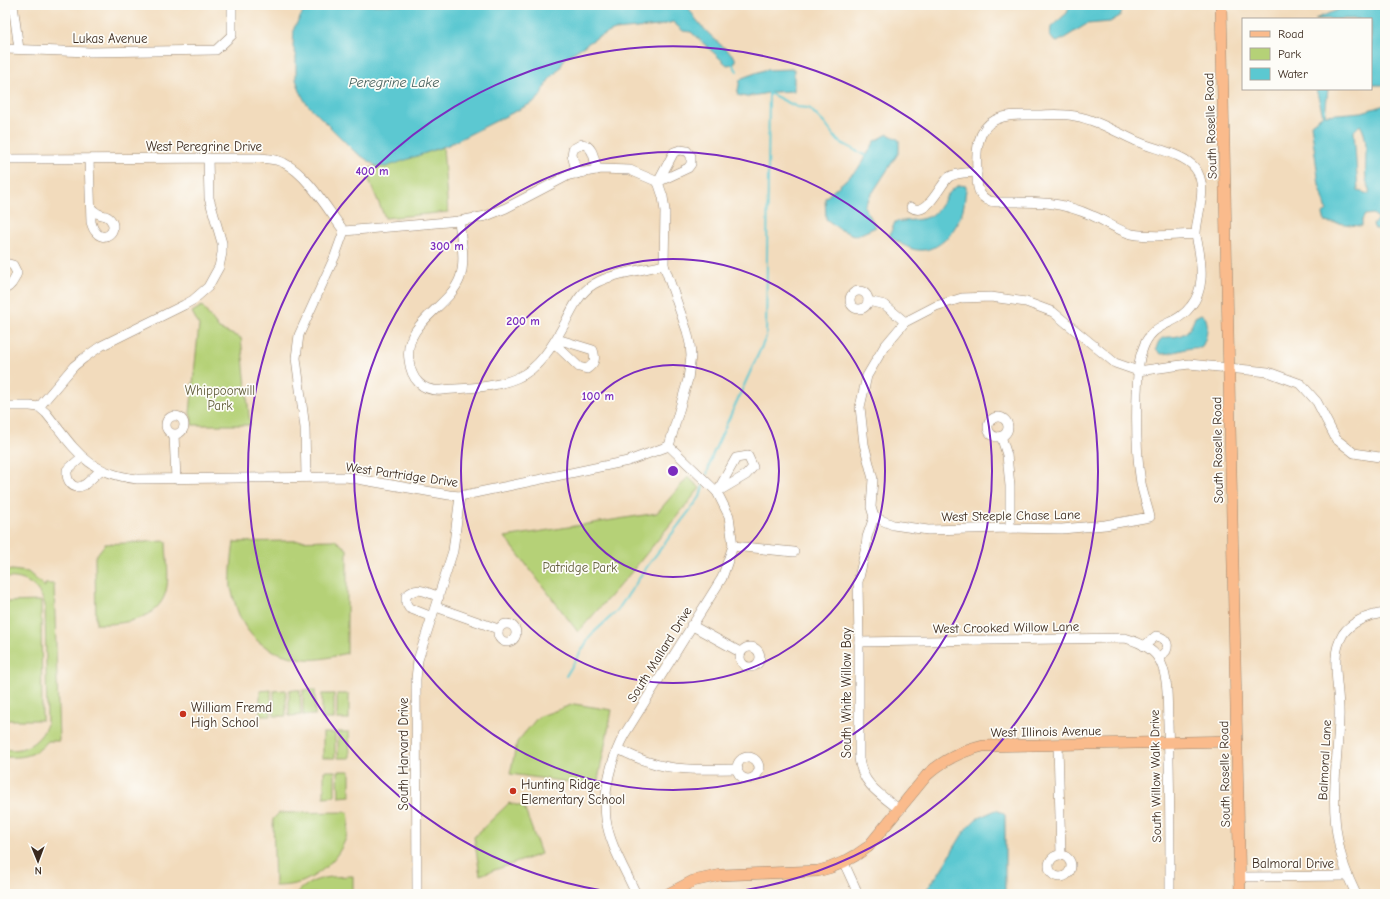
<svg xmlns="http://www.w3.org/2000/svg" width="1390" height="899" font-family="'Comic Neue',sans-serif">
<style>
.green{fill:#b5d177;stroke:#787e4a}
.water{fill:#5bc8d1;stroke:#4b7978;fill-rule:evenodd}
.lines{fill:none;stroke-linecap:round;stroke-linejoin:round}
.stream{stroke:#5bc8d1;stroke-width:2}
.minor-casing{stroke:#96826d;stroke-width:10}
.major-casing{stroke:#96826d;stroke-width:12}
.minor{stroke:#fff;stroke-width:9}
.major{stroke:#fabb8c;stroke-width:11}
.ring{fill:none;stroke:#7b2cbf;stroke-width:2}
.poi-dot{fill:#c8321e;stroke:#fdfcf7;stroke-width:1.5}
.labels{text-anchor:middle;stroke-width:3.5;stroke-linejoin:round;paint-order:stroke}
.street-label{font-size:13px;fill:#3b2a1e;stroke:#fdfcf7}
.park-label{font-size:13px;fill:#605c39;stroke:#fdfcf7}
.poi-label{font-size:13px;fill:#3b2a1e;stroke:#fdfcf7;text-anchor:start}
.water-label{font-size:14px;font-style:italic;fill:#46615d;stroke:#fdfcf7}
.centre{fill:#7b2cbf;stroke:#fdfcf7;stroke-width:2}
.ring-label{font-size:12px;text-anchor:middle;font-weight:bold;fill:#7b2cbf;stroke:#fdfcf7;stroke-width:3.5;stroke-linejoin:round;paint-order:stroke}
</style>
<rect width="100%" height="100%" fill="#fdfcf7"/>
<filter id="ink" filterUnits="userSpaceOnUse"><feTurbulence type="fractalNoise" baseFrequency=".025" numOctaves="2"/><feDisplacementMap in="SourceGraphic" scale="8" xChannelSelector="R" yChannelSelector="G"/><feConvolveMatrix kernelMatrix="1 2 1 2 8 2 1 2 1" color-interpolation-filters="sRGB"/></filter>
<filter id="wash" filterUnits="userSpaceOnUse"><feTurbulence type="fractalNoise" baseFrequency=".012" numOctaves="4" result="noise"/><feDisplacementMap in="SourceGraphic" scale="16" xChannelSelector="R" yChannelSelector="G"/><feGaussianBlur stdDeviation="0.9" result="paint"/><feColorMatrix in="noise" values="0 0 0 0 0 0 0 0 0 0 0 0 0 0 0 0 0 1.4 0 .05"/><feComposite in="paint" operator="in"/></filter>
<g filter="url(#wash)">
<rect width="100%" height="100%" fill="#f2dbbc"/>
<g class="green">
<path d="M443 147 448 212 385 218 365 170 376 166H386Z"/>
<path d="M202 306 219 329 241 338 250 425H192V420L190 413 199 325 192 312Z"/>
<path d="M688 477 700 488 629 575 578 632 505 537 657 513Z"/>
<path d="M335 540 347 549V653C334 656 319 661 305 659 269 655 245 639 235 603 234 598 232 593 231 588 230 573 232 557 234 542Z"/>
<path d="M166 541C166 557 170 576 166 591 159 620 121 625 96 624L95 557 105 544Z"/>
<path d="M12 570 28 572 45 587V584H54L59 741H48C35 756 24 758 5 757V749C23 753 41 742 47 724L45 605C39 586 25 576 5 578V571Z"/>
<path d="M41 601 42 720H5V602Z"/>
<path d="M271 690V716H260V691Z"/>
<path d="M286 690V716H274V691Z"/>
<path d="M289 690H300L301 715 289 716Z"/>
<rect x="303" y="690" width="12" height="25"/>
<rect x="322" y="694" width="12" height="25"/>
<rect x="337" y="694" width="12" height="25"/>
<path d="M574 704 612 710 598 780 591 785 510 774 517 742 538 717Z"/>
<path d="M338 732H349L350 758H338Z"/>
<rect x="323" y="733" width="12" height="25"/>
<path d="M324 771H335V796L324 797Z"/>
<path d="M338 771H350V796L339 797Z"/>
<path d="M509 803 524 807 541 854 480 875 474 837Z"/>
<path d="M348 812C354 842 329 871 302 882 293 885 284 886 275 886L273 819 279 813Z"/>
<path d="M353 876V894H296C313 876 329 877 353 876Z"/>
</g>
<g class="water">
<path d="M310 5H687C698 26 716 41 734 56L736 61 734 64 727 65 691 32 683 31 673 22 658 26 615 30 598 37 565 58 560 68 548 81 541 95 536 101 448 145 386 167 376 166 354 151 306 103 301 94 296 79V54L293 47 294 28 305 9Z"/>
<path d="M1070 5H1122V10L1120 16 1110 22 1087 24 1061 40 1057 42 1054 41 1050 36 1051 27 1067 13Z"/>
<path d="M1358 6 1385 9V85H1371V19H1315L1340 9Z"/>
<path d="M794 69V91L774 92 746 97 737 95 740 80 742 78 764 70Z"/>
<path d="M1316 89H1328L1325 115 1362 112 1385 105V239L1382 229H1375L1373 225 1378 218 1373 214 1365 215 1362 220V226C1353 226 1347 224 1338 223 1334 222 1330 224 1325 222L1323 214 1327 210 1319 185 1311 124 1323 115ZM1360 125C1370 140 1364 161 1366 179 1367 184 1370 189 1369 194L1358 191 1354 131Z"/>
<path d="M888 134 899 140V152L864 206 876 227 856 236 839 229 826 219 825 198 859 168 875 141Z"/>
<path d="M959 185 966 186C967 189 965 193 965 197 964 220 944 253 918 250 913 250 908 247 903 245 899 242 894 240 890 236V234L895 222C905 220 924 221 932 215 943 207 946 191 959 185Z"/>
<path d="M1201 314C1203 315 1205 317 1206 319 1209 327 1206 341 1201 348 1187 346 1175 354 1161 354L1156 349C1157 346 1158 342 1160 340 1163 337 1168 337 1172 337 1186 336 1191 329 1195 317Z"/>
<path d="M996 810 1003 813 1005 815V894H923L939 873 962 835 971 824 976 819Z"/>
</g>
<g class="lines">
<g class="stream">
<path d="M732 63 737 71"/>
<path d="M769 93 797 107 809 108 825 124 838 141 866 156"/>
<path d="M707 474 712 456 766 337 769 93"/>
<path d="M566 676 591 635 617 611 649 564 700 497 703 486"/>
</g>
</g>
</g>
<g filter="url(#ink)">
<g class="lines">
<g class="minor-casing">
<g id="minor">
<path d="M13 5 19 49"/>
<path d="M5 49 90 52 216 50 232 35V5"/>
<path d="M680 150 687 151 691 156V164L688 168 658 182 674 152Z"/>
<path d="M5 159 260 158C268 159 277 159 284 163 307 174 328 210 344 231L459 221 486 216 506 208 569 175 601 169 630 170 658 182"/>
<path d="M89 159 91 222C92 225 93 229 95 231 103 244 120 231 110 219 107 215 103 216 99 214 96 213 93 210 91 208"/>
<path d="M577 174 572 155 573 149 582 144C594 146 594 160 597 170"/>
<path d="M658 182 663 197 665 211 664 265 687 331 690 344 691 356 688 379 669 446"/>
<path d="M911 207C927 219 940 184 949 177 957 172 968 173 977 172"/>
<path d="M459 221C461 239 466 261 460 278 449 308 403 322 409 360 411 379 422 392 442 390 467 388 494 388 517 378 539 369 553 345 564 325 572 309 579 293 594 284 612 273 644 270 664 265"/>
<path d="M5 263 13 265 17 273C15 279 12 286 5 289"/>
<circle cx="859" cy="300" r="9"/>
<path d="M868 301 885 305 905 322"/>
<path d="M554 343 579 367 587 369C595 363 596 359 593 350L557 339"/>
<path d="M5 406H30L39 407 46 413C76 450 86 473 137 479L346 477 449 495 460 496 628 461 669 446"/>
<path d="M39 407 74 366 84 358 101 346 184 305 193 300 208 287 219 267 222 253V243L209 198 208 158"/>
<circle cx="175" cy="425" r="9"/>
<circle cx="998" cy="427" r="10"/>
<path d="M174 435 176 479"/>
<path d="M1001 436 1007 455 1010 486V528"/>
<path d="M748 456 753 467 746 475 717 492 736 458Z"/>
<path d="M82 457 67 470C66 479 72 492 84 485 90 481 95 475 101 470"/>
<path d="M306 477 305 428 296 358 299 335 335 256 344 231"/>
<path d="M874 517 893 525 928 530 1010 528 1062 529 1105 525 1150 517C1147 505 1143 494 1141 483 1136 453 1136 423 1137 393 1138 379 1137 364 1142 351 1152 319 1175 328 1191 306 1204 290 1202 269 1199 250 1198 244 1196 238 1196 233 1197 213 1209 186 1195 168 1183 153 1153 149 1136 141 1116 132 1097 120 1075 116 1061 113 1047 115 1033 115 1020 115 1007 114 995 120 977 129 976 151 977 169 977 177 976 186 980 193 984 200 990 202 997 202 1035 202 1057 200 1093 216 1106 221 1118 231 1132 234 1153 238 1175 235 1196 234"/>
<path d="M874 517 871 507 873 479 864 444 860 407 867 376 884 347 905 322 936 306 962 298 991 297 1026 302 1053 312 1115 363 1138 371 1189 364 1268 372 1301 384 1317 402 1336 439 1354 453 1379 457 1385 456"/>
<path d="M874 517 867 537 866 547 858 582 859 642V758C862 785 881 795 900 810"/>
<path d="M733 546 794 552"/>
<path d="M436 607 498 629"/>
<path d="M432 617 409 608 406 603V596C417 585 426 592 439 597"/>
<circle cx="507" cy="633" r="9"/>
<path d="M691 625 740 652"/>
<path d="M859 642 1125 638C1139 642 1155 649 1161 663 1169 681 1167 704 1168 723 1170 780 1170 837 1170 894"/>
<path d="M1144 646 1156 636C1164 637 1170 643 1166 651 1164 653 1161 656 1158 658"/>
<circle cx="750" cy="657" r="10"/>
<path d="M1058 745 1061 854"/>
<path d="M618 749C628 754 638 759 649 762 677 772 709 769 738 769"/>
<circle cx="748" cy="768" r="11"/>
<circle cx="1060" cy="866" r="11"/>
<path d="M844 863 855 887 857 894"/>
<path d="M1240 877 1347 876"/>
<path d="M417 894 416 679 418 660 453 551 460 496"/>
<path d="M636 894C626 871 609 844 606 819 603 792 611 759 624 735L722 578 733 546 729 516 717 492 669 446"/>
<path d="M1356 894C1347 876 1341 860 1338 840 1330 800 1338 759 1339 718 1340 698 1335 678 1336 658 1336 650 1339 641 1343 634 1353 620 1369 615 1385 613"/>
</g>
</g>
<g class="major-casing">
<g id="major">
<path d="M1221 5 1240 894"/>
<path d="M668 894 693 881 721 875 818 871C837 867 852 859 868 847L927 775C943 760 962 751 983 746L1237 741"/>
</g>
</g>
<use href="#minor" class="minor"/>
<use href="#major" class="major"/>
</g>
</g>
<g class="ring">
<circle cx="673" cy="471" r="106"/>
<circle cx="673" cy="471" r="212"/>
<circle cx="673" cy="471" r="319"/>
<path d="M629 894A425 425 0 1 1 717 894"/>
</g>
<g class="poi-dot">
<circle cx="183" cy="714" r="4"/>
<circle cx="513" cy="791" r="4"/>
</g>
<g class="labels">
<g class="street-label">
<text x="110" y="43">Lukas Avenue</text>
<text transform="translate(1210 126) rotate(-92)" y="5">South Roselle Road</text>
<text x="204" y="151">West Peregrine Drive</text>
<text transform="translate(1217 450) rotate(-91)" y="5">South Roselle Road</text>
<text transform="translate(402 474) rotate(8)" y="5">West Partridge Drive</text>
<text transform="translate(1011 515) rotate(-1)" y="5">West Steeple Chase Lane</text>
<text transform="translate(1006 627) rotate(-1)" y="5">West Crooked Willow Lane</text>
<text transform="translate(659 654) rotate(-58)" y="5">South Mallard Drive</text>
<text transform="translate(846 693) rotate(-90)" y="5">South White Willow Bay</text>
<text transform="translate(1046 731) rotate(-1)" y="5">West Illinois Avenue</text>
<text transform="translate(403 754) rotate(-90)" y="5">South Harvard Drive</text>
<text transform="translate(1324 760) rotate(-87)" y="5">Balmoral Lane</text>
<text transform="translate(1224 774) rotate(-91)" y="5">South Roselle Road</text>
<text transform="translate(1155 776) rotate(-91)" y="5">South Willow Walk Drive</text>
<text x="1293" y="868">Balmoral Drive</text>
</g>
<g class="park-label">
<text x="220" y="395">Whippoorwill<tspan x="220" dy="15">Park</tspan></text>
<text x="580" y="572">Patridge Park</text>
</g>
<g class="poi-label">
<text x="191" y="712">William Fremd<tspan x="191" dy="15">High School</tspan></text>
<text x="521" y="789">Hunting Ridge<tspan x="521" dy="15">Elementary School</tspan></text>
</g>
<g class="water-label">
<text x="394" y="87">Peregrine Lake</text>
</g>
</g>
<circle cx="673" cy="471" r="6" class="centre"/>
<g class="ring-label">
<text x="372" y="175">400 m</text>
<text x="447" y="250">300 m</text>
<text x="523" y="325">200 m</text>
<text x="598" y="400">100 m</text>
</g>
<rect width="1390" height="899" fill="none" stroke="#fdfcf7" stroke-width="20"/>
<rect x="1242" y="18" width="130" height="72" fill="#fdfcf7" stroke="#afa8a0"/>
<rect x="1250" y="31" width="20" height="6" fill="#fabb8c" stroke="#afa8a0"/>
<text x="1278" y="38" font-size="12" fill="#3b2a1e">Road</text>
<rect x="1250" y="48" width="20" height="12" fill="#b5d177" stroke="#afa8a0"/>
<text x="1278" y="58" font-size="12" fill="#3b2a1e">Park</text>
<rect x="1250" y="68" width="20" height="12" fill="#5bc8d1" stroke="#afa8a0"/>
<text x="1278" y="78" font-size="12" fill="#3b2a1e">Water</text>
<g transform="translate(38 861) rotate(179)" stroke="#fdfcf7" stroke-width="3" paint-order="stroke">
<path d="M0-3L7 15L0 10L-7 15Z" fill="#3b2a1e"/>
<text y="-6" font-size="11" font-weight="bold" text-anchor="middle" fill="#3b2a1e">N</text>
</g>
</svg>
